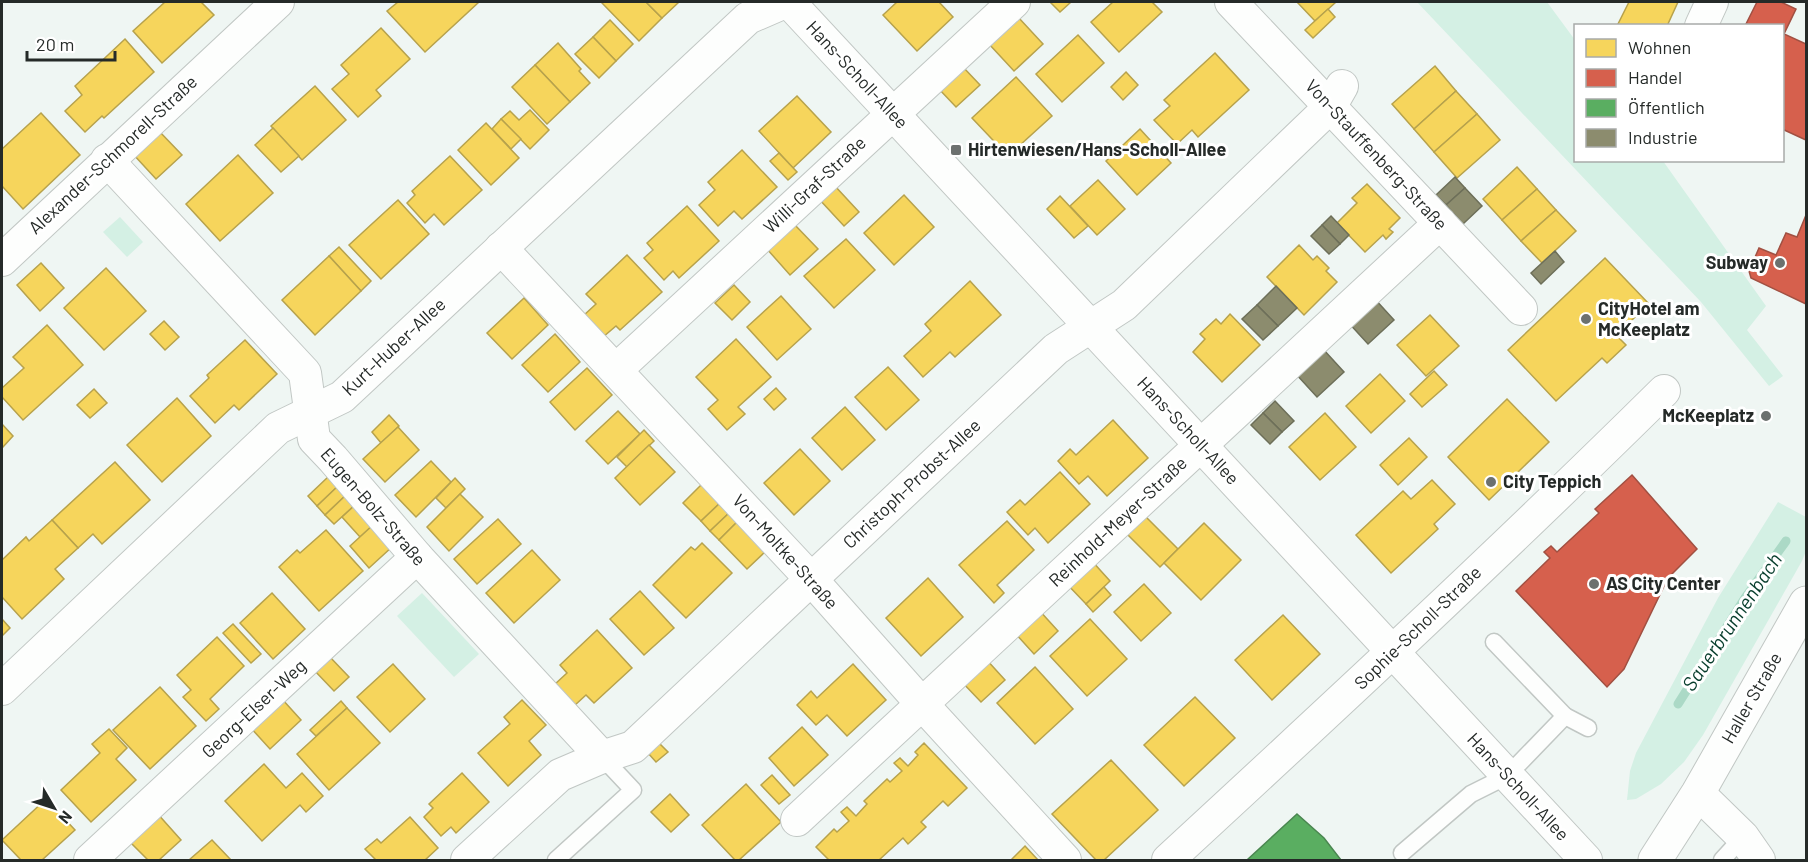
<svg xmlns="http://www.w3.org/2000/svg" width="1808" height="862" font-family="Barlow,sans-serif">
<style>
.green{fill:#d4f0e4}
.homes{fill:#f6d55c;stroke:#b7a24c;stroke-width:1.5}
.shops{fill:#d6604d;stroke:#a15042;stroke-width:1.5}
.public{fill:#5aae61;stroke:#4a8650;stroke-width:1.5}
.industry{fill:#8c8c6e;stroke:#6d6f59;stroke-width:1.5}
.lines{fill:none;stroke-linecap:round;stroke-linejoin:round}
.stream{stroke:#abd9c6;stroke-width:9}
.lane-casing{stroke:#c1c7c4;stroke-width:19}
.street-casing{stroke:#c1c7c4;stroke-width:34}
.secondary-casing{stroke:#c1c7c4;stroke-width:35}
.lane{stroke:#fdfefd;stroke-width:16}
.street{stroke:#fdfefd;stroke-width:32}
.secondary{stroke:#fdfefd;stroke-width:33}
.poi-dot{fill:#6c716f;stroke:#fff;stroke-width:2}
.labels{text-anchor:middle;stroke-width:6;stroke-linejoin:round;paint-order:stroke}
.street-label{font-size:18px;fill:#252a28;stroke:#fff}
.poi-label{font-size:18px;font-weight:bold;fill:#252a28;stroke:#fff;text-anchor:start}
.water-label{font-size:20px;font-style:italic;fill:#073d2c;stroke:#fff}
</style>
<rect width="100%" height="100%" fill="#eff6f3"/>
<g class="green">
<path d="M1417 2H1547L1575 40 1576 160 1663 161 1766 306 1747 330 1783 376 1769 386 1701 302Z"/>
<path d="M120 217 143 242 127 257 103 232Z"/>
<path d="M1778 502 1806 517V551L1802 561 1703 735 1684 762 1661 784 1636 799 1627 800 1630 771 1636 753 1718 598Z"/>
<path d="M422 593 479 654 454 677 397 616Z"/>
</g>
<g class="homes">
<path d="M165 2H201L214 15 162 63 133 31Z"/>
<path d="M398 2H479L425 52 387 11Z"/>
<path d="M604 2H646L662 18 639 41 602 3Z"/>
<path d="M646 2H679L662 18Z"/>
<path d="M897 2H939L953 17 917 51 883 15Z"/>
<path d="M1050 2H1071L1060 12Z"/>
<path d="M1113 2H1152L1162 12 1119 52 1091 22Z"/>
<path d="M1297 2H1336L1315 21Z"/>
<path d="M1629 2H1678L1667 26H1621L1618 24Z"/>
<path d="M1328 9 1335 17 1313 38 1305 30Z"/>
<path d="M1018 17 1043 44 1014 71 989 44Z"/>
<path d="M610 20 633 44 616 61 593 37Z"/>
<path d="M381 28 410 59 376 90 381 96 358 117 332 89 349 74 341 65Z"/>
<path d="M1078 35 1104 63 1062 102 1036 74Z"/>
<path d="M593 37 616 61 599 78 575 54Z"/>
<path d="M125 39 154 72 104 118 102 116 85 132 65 111 82 95 75 86Z"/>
<path d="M558 43 581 69 579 71 590 83 570 102 535 65Z"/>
<path d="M1215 53 1249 90 1198 137 1192 130 1177 144 1154 120 1170 106 1164 100Z"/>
<path d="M535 65 570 102 547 124 512 87Z"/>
<path d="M1435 66 1456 91 1414 129 1392 104Z"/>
<path d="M963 67 980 85 956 107 939 89Z"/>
<path d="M1126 72 1138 85 1123 100 1111 87Z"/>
<path d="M1016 77 1052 116 1008 156 972 118Z"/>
<path d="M315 86 346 120 302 160 271 126Z"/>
<path d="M1456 91 1477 114 1434 152 1414 129Z"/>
<path d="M797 96 831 132 793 168 759 131Z"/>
<path d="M530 110 549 130 530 149 501 119 510 111 519 120Z"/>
<path d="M41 113 80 155 23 209 2 186V149Z"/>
<path d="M1477 114 1500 140 1457 178 1434 152Z"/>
<path d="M501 119 521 139 511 149 492 129Z"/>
<path d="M486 123 519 158 491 185 458 150Z"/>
<path d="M273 128 299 156 281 172 255 145Z"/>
<path d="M1140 129 1171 163 1137 195 1106 161Z"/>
<path d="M158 130 182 155 156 179 133 154Z"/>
<path d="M742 150 777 187 742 219 734 211 718 226 699 205 715 190 708 182Z"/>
<path d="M779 153 797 172 788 180 770 161Z"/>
<path d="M238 155 273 193 220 241 186 204Z"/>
<path d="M450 156 482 190 444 225 434 214 425 223 407 203 415 195 412 191Z"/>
<path d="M1517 167 1537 189 1502 220 1483 199Z"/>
<path d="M1098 180 1125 209 1097 235 1070 206Z"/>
<path d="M1367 184 1400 218 1389 229 1393 232 1386 239 1383 235 1365 252 1337 223 1357 203 1352 198Z"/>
<path d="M834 185 859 212 844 226 819 199Z"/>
<path d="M1537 189 1556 210 1521 241 1502 220Z"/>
<path d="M904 195 934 227 894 265 864 233Z"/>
<path d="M1060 196 1088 226 1074 238 1047 209Z"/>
<path d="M398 200 429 234 381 279 349 245Z"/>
<path d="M687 206 719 241 679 278 673 271 664 280 644 258 653 250 647 243Z"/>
<path d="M1556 210 1576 231 1542 263 1521 241Z"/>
<path d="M794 224 818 249 790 275 767 249Z"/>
<path d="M846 239 875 270 834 308 804 276Z"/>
<path d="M1299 245 1313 260 1317 256 1329 268 1326 271 1337 282 1304 315 1267 277Z"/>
<path d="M339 247 371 281 361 291 329 256Z"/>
<path d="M627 255 662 292 620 330 616 326 603 337 583 316 596 304 586 294Z"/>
<path d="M329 256 361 291 315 335 282 300Z"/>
<path d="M1605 258 1649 304 1616 335 1626 345 1607 363 1602 358 1556 401 1508 350Z"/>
<path d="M41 263 64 288 40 311 17 285Z"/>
<path d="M106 268 146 311 104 350 64 308Z"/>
<path d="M970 281 1001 315 955 357 950 352 923 377 904 356 931 331 925 324Z"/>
<path d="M734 285 750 302 732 320 715 303Z"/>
<path d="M781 296 811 329 777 360 747 327Z"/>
<path d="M524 298 548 325 512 359 487 333Z"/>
<path d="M1230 314 1260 345 1222 382 1193 352 1205 339 1200 334 1216 319 1221 324Z"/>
<path d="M1430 315 1459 346 1426 376 1397 345Z"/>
<path d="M164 321 179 337 165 350 150 334Z"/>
<path d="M47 325 83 365 23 420 2 397V388L24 368 13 357Z"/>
<path d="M555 334 580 362 548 392 522 365Z"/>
<path d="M736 339 771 377 738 407 745 414 727 430 708 409 718 400 696 377Z"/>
<path d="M245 340 277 374 239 410 234 405 215 423 190 396 209 378 207 375Z"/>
<path d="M888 367 919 400 886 430 855 397Z"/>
<path d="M587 368 612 395 575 430 550 402Z"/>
<path d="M1434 371 1447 385 1422 407 1410 394Z"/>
<path d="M1380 374 1405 401 1371 433 1346 406Z"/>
<path d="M776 388 786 399 774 410 764 399Z"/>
<path d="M94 389 107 403 90 418 77 405Z"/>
<path d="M177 398 211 436 162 482 127 445Z"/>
<path d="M1507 399 1549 442 1489 500 1448 457Z"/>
<path d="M845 407 875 440 842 470 812 438Z"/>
<path d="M618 411 640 434 608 464 586 441Z"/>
<path d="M1325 413 1356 447 1320 480 1289 447Z"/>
<path d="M389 415 399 426 381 443 372 432Z"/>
<path d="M1113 420 1148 458 1107 496 1088 476 1079 484 1058 461 1070 449 1076 455Z"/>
<path d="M2 424 13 436 2 448Z"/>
<path d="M398 427 419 450 385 482 363 459Z"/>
<path d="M644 430 654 441 627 467 617 457Z"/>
<path d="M1409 438 1427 457 1398 485 1380 465Z"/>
<path d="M649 445 675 472 640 505 615 478Z"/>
<path d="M800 449 830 481 794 515 764 483Z"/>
<path d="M431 461 451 482 416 517 395 495Z"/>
<path d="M115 462 150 500 102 544 93 534 78 548 52 520Z"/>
<path d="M1060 472 1090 504 1048 543 1035 528 1028 535 1007 512 1020 500 1025 505Z"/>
<path d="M329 476 338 486 317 506 308 496Z"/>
<path d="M455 478 465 489 446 508 436 498Z"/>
<path d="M1432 480 1455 504 1434 524 1438 529 1391 573 1356 535 1403 491 1411 499Z"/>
<path d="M702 484 720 503 701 521 683 503Z"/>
<path d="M338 486 346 495 325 515 317 506Z"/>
<path d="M460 494 483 517 449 551 427 527Z"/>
<path d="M346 495 355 505 334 524 325 515Z"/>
<path d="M720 503 729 513 710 531 701 521Z"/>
<path d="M355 505 373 525 360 537 342 517Z"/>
<path d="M729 513 738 521 719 540 710 531Z"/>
<path d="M1143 514 1178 549 1160 567 1125 532Z"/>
<path d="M498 519 521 544 477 584 454 559Z"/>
<path d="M52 520 78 548 55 569 64 579 22 619 2 597V560L26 537 29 541Z"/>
<path d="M738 521 766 551 747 569 719 540Z"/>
<path d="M1007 521 1034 550 997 585 1004 593 994 603 959 565Z"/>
<path d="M1204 523 1241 560 1201 600 1164 563Z"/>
<path d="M373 525 393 546 369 568 350 546Z"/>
<path d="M326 530 363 571 319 611 279 567 297 550 300 553Z"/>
<path d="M702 543 732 573 686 618 653 585 691 547 695 550Z"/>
<path d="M532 550 560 580 514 623 486 593Z"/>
<path d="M1091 560 1110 581 1086 604 1066 583Z"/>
<path d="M928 578 963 617 921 656 886 618Z"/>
<path d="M1144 584 1171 613 1141 641 1114 612Z"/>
<path d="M1104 587 1111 595 1093 612 1086 604Z"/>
<path d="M640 591 674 628 644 655 610 619Z"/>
<path d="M272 593 305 629 273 659 240 623Z"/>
<path d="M1038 609 1058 631 1034 654 1014 632Z"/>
<path d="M1283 615 1320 654 1272 700 1235 660Z"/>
<path d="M2 619 10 628 2 636Z"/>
<path d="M1090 619 1127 659 1087 696 1050 656Z"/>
<path d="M233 624 261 654 251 663 223 633Z"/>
<path d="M597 630 632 668 594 703 586 695 574 706 554 685 567 673 560 665Z"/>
<path d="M217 637 244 666 210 699 219 709 206 721 183 697 191 690 177 675Z"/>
<path d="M329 656 349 677 334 691 314 670Z"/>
<path d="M985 658 1005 680 981 702 961 681Z"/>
<path d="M393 664 425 699 390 732 357 697Z"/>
<path d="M853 664 886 700 847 736 827 715 816 725 797 705 811 691 817 698Z"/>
<path d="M1035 667 1073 709 1035 744 997 703Z"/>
<path d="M160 687 196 726 150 769 113 730Z"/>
<path d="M1195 697 1235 738 1184 786 1144 745Z"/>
<path d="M282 699 301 720 270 749 251 728Z"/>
<path d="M522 700 546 725 529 741 541 755 508 786 478 753 510 724 504 717Z"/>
<path d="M341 701 347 708 316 736 310 730Z"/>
<path d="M347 708 380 743 329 790 297 754Z"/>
<path d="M802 727 828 755 794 786 769 758Z"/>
<path d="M109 729 127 748 116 759 136 780 91 822 61 790 100 753 92 744Z"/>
<path d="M659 743 668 752 656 762 648 753Z"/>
<path d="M924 743 967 788 948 806 943 801 921 822 926 827 908 844 903 838 879 860H829L816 847 834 829 837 832 849 821 841 812 847 807 856 816 867 804 864 801 887 779 890 782 902 771 894 763 900 758 908 766 918 755 915 752Z"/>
<path d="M1111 760 1158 810 1104 860H1096L1052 814Z"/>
<path d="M264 764 286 788 302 773 323 796 306 812 300 805 262 841 225 801Z"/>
<path d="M462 773 489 802 456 833 451 827 441 836 424 817 433 808 429 804Z"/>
<path d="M772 775 790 795 779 804 761 785Z"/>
<path d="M746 784 781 822 739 860H735L702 825Z"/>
<path d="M670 794 689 815 671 832 651 812Z"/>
<path d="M46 799 75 830 42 860H21L2 840Z"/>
<path d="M156 812 181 840 159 860H148L127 839Z"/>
<path d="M410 817 438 848 425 860H376L365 849 377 839 381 843Z"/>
<path d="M212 840 231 860H189Z"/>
<path d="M1025 846 1038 860H1013L1012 859Z"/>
</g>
<g class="shops">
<path d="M1757 2H1781L1796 9 1784 34 1806 44V140L1782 129V26H1745Z"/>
<path d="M1806 215V304L1751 278 1749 271 1759 248 1776 255 1786 233 1797 237Z"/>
<path d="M1632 475 1697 549 1668 578 1624 669 1607 687 1516 591 1550 558 1544 552 1551 546 1557 552 1599 513 1595 509Z"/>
</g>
<path class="public" d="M1297 814 1324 838 1341 860H1247Z"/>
<g class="industry">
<path d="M1455 177 1465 188 1446 205 1436 195Z"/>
<path d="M1465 188 1482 206 1463 224 1446 205Z"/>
<path d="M1331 216 1349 235 1340 244 1322 225Z"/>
<path d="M1322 225 1340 244 1329 254 1311 236Z"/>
<path d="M1555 251 1564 262 1541 284 1531 273Z"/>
<path d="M1276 286 1297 308 1278 326 1257 305Z"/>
<path d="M1373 297 1394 320 1368 344 1347 321Z"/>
<path d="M1257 305 1278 326 1263 340 1242 319Z"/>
<path d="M1323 349 1344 372 1317 397 1296 374Z"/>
<path d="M1275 401 1294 421 1282 432 1263 413Z"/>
<path d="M1263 413 1282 432 1270 444 1251 425Z"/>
</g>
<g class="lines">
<path class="stream" d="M1678 704 1745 598 1786 541"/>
<g class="lane-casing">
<g id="lane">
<path d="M1565 716 1588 728"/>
<path d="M1402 853 1471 794 1507 776 1565 716 1494 642"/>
<path d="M556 860 633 790 602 757"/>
<path d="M1722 860 1743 837"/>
</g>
</g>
<g class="street-casing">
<g id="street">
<path d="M789 2 1586 860"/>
<path d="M1231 2 1521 309"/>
<path d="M1701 26 1712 2"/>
<path d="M107 160 305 373 314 439 333 459 417 557 602 757"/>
<path d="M501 248 811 579 922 704 1065 860"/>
<path d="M2 260 278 2"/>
<path d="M616 370 1014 2"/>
<path d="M2 689 278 428 342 397 748 18 785 2"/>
<path d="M1698 793 1743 837 1759 860"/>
<path d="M797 820 1440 223"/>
<path d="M90 860 417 557"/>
<path d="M467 860 560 775 602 757 633 747 1056 349 1124 305 1330 107 1342 86"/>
<path d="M1168 860C1335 706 1502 551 1664 391"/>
</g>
</g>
<g class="secondary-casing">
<path id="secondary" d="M1655 860 1698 793 1806 603"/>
</g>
<use href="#lane" class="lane"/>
<use href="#street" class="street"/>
<use href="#secondary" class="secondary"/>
</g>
<g class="poi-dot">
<rect x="950" y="144" width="12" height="12" rx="3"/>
<circle cx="1780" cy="263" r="6"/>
<circle cx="1586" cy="319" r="6"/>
<circle cx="1766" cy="416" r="6"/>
<circle cx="1491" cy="482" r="6"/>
<circle cx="1594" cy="584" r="6"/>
</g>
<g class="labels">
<g class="street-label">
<text transform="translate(857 75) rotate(47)" y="6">Hans-Scholl-Allee</text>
<text transform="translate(113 155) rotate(-43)" y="6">Alexander-Schmorell-Straße</text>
<text transform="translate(1376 155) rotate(47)" y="6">Von-Stauffenberg-Straße</text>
<text transform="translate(815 185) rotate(-43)" y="6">Willi-Graf-Straße</text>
<text transform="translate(394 347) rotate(-43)" y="6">Kurt-Huber-Allee</text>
<text transform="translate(1188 431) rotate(47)" y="6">Hans-Scholl-Allee</text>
<text transform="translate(912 484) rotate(-43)" y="6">Christoph-Probst-Allee</text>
<text transform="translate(373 507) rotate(49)" y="6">Eugen-Bolz-Straße</text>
<text transform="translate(1118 522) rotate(-43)" y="6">Reinhold-Meyer-Straße</text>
<text transform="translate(785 552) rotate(48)" y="6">Von-Moltke-Straße</text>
<text transform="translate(1418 628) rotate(-44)" y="6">Sophie-Scholl-Straße</text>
<text transform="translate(1752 698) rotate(-60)" y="6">Haller Straße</text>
<text transform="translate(254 709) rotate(-43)" y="6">Georg-Elser-Weg</text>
<text transform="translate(1518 787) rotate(47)" y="6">Hans-Scholl-Allee</text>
</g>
<g class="poi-label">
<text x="968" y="156">Hirtenwiesen/Hans-Scholl-Allee</text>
<text x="1768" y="269" text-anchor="end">Subway</text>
<text x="1598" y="315">CityHotel am<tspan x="1598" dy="21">McKeeplatz</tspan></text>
<text x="1754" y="422" text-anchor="end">McKeeplatz</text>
<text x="1503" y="488">City Teppich</text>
<text x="1606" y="590">AS City Center</text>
</g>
<g class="water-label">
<text transform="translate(1732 622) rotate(-56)" y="7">Sauerbrunnenbach</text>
</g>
</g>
<rect width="1808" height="862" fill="none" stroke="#252a28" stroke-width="6"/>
<rect x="1574" y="24" width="210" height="138" fill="#ffffff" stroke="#a8aaa9" stroke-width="1.5"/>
<rect x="1586" y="39" width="30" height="18" fill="#f6d55c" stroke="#a8aaa9" stroke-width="1.5"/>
<text x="1628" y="54" font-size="18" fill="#252a28">Wohnen</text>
<rect x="1586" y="69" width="30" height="18" fill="#d6604d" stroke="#a8aaa9" stroke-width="1.5"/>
<text x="1628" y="84" font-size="18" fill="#252a28">Handel</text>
<rect x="1586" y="99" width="30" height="18" fill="#5aae61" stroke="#a8aaa9" stroke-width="1.5"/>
<text x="1628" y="114" font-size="18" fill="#252a28">Öffentlich</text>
<rect x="1586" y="129" width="30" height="18" fill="#8c8c6e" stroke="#a8aaa9" stroke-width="1.5"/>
<text x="1628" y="144" font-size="18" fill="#252a28">Industrie</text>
<g transform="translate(54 808) rotate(129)" stroke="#ffffff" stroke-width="4.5" paint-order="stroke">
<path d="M0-4.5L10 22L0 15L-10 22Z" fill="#252a28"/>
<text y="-9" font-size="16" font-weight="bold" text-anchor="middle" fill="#252a28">N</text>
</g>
<path d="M27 51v9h88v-9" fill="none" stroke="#252a28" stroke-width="3"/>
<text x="36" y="51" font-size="18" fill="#252a28" stroke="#ffffff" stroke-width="4.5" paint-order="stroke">20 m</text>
</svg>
